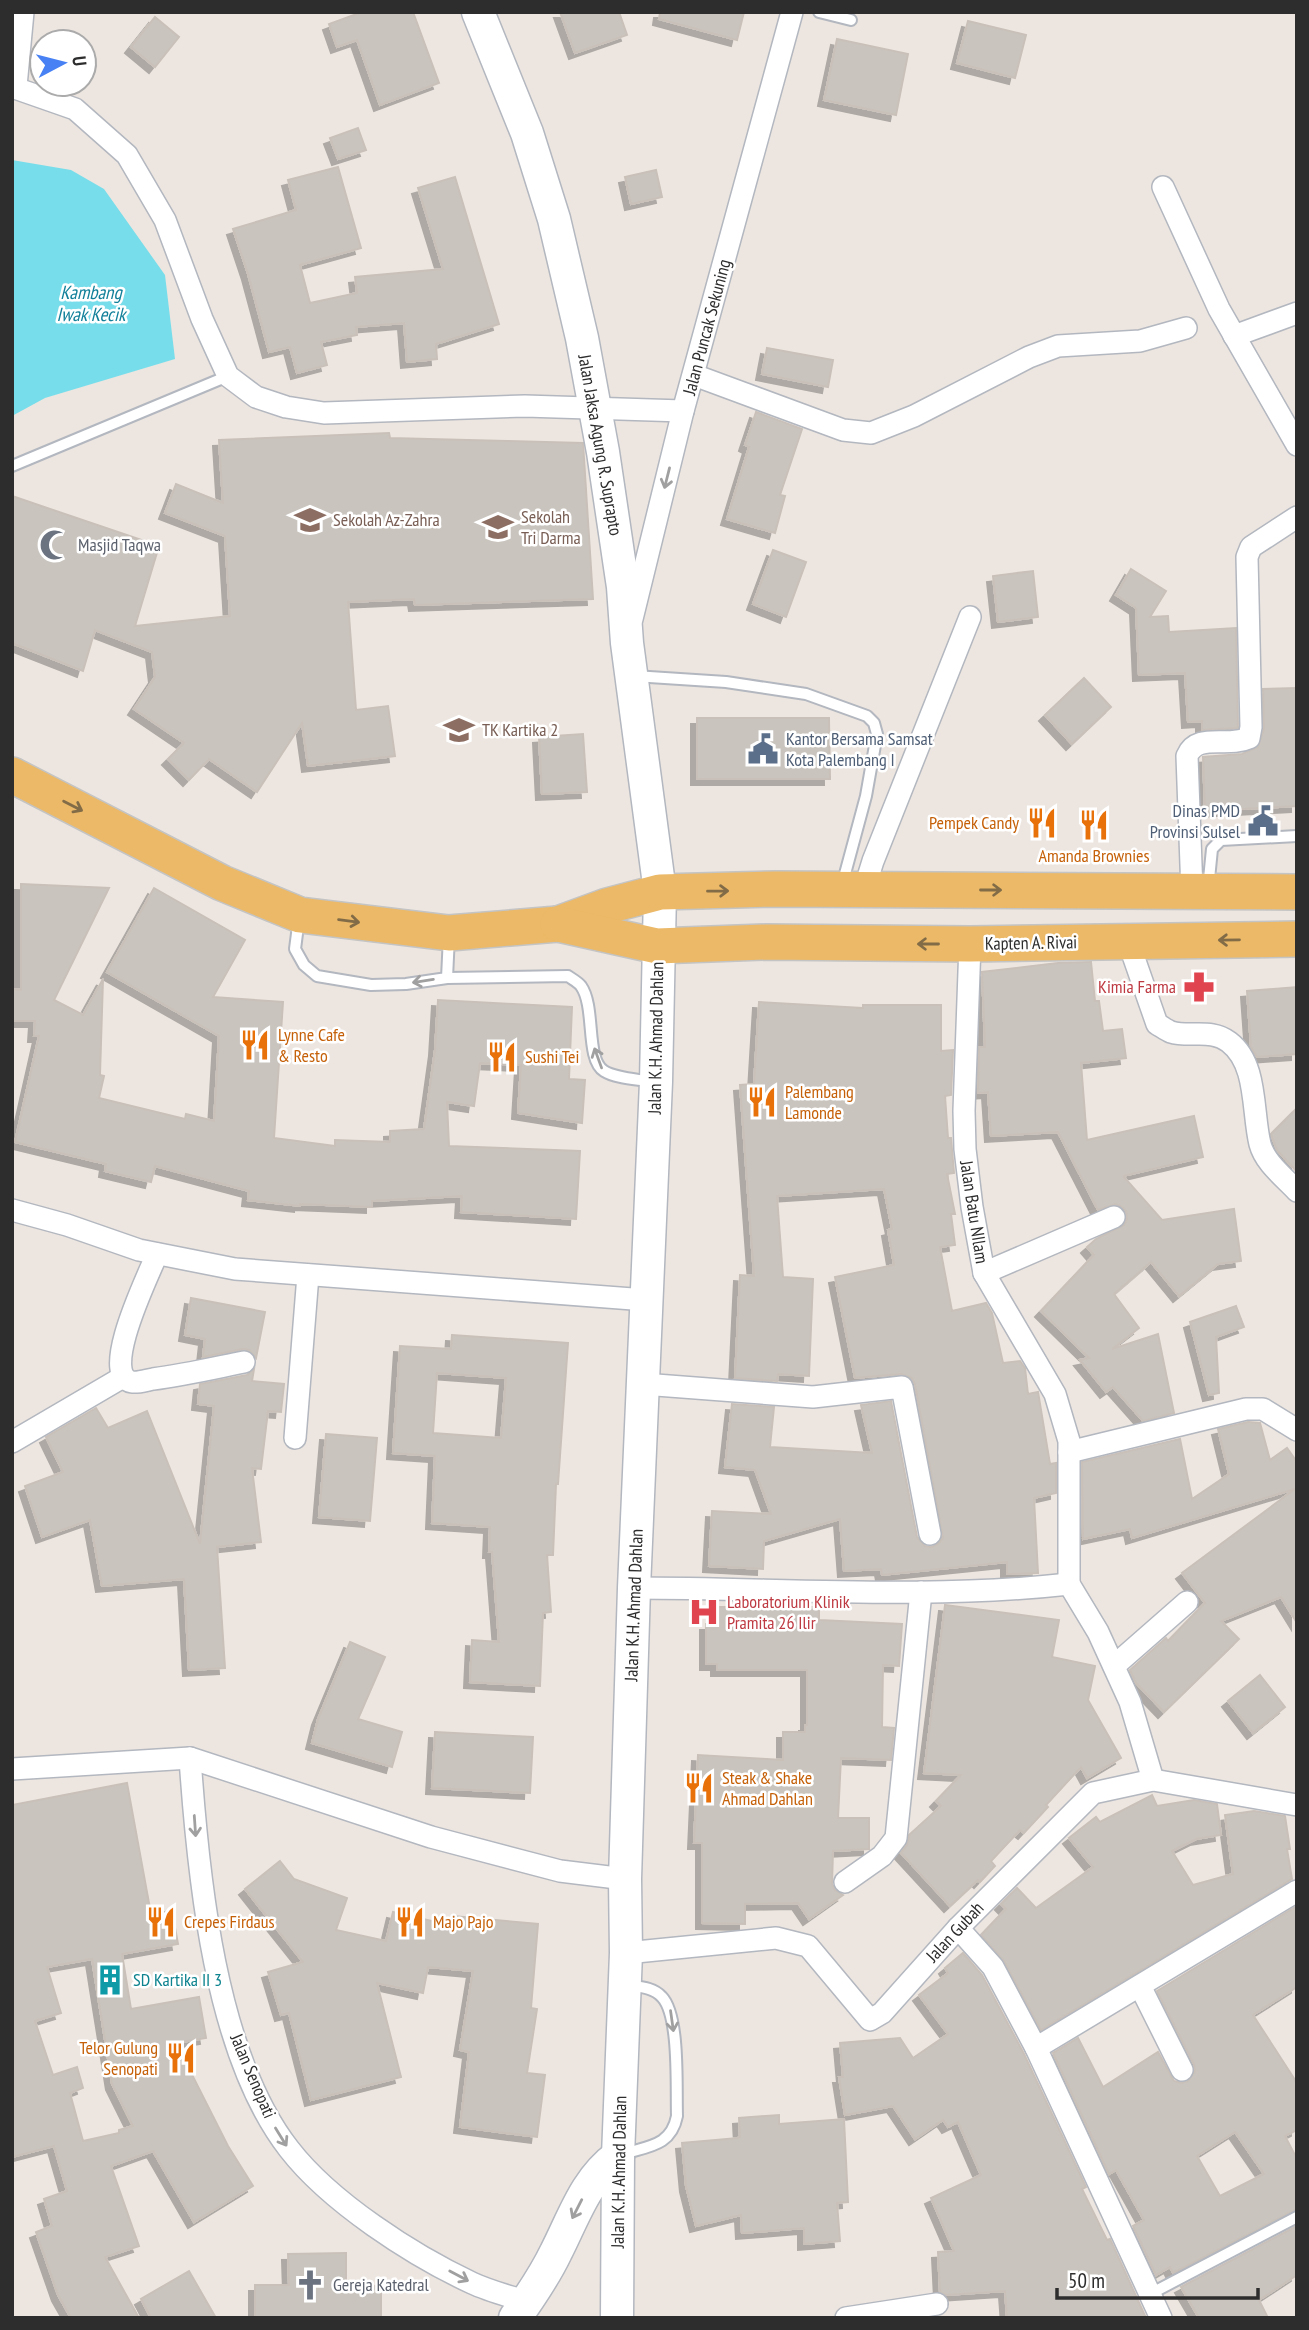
<svg xmlns="http://www.w3.org/2000/svg" width="1309" height="2330" font-family="'PT Sans Narrow',sans-serif">
<style>
.water{fill:#78ddea}
.building{fill:#c9c4be;stroke:#c9c1b9;stroke-width:2;fill-rule:evenodd;filter:url(#shadow)}
.lines{fill:none;stroke-linecap:round;stroke-linejoin:round}
.service-casing{stroke:#b3b7bf;stroke-width:14}
.minor-casing{stroke:#b3b7bf;stroke-width:24}
.secondary-casing{stroke:#b3b7bf;stroke-width:35}
.primary-casing{stroke:#c4c4c4;stroke-width:38}
.service{stroke:#fff;stroke-width:10}
.minor{stroke:#fff;stroke-width:21}
.secondary{stroke:#fff;stroke-width:32}
.primary{stroke:#ebb967;stroke-width:35}
.oneway{stroke:#a0a0a0}
.oneway2{stroke:#826c47}
.labels{text-anchor:middle;stroke-width:5;stroke-linejoin:round;paint-order:stroke}
.street-label{font-size:18px;fill:#2d2d2d;stroke:#fff}
.education-label{font-size:18px;fill:#785e54;stroke:#fff;text-anchor:start}
.worship-label{font-size:18px;fill:#5b616d;stroke:#fff;text-anchor:start}
.service-label{font-size:18px;fill:#4e5e75;stroke:#fff;text-anchor:start}
.food-label{font-size:18px;fill:#c56008;stroke:#fff;text-anchor:start}
.health-label{font-size:18px;fill:#be3a42;stroke:#fff;text-anchor:end}
.culture-label{font-size:18px;fill:#0d838f;stroke:#fff;text-anchor:start}
.water-label{font-size:19px;font-style:italic;fill:#13809a;stroke:#fff}
</style>
<defs>
<filter id="shadow"><feDropShadow dx="-6" dy="6" stdDeviation="0" flood-color="#0004"/></filter>
</defs>
<rect width="100%" height="100%" fill="#ede6e0"/>
<path class="water" d="M12 160 71 170 104 189 165 275 175 359 45 398 12 416Z"/>
<g class="building">
<path d="M362 12H413L439 83 380 105 357 40 337 47 329 24Z"/>
<path d="M560 12H619L627 35 575 53Z"/>
<path d="M660 12H744L737 40 659 19Z"/>
<path d="M155 17 179 37 155 67 131 47Z"/>
<path d="M968 21 1026 35 1015 78 957 63Z"/>
<path d="M837 39 908 54 896 115 824 100Z"/>
<path d="M358 128 366 150 338 159 330 138Z"/>
<path d="M338 167 361 248 300 265 310 303 357 293 355 277 443 269 418 188 455 177 499 324 436 344 437 359 407 362 404 323 356 327 357 335 321 342 327 365 297 373 290 347 269 352 248 274 233 229 296 210 288 180Z"/>
<path d="M656 170 662 197 631 204 625 177Z"/>
<path d="M767 348 833 360 828 387 762 374Z"/>
<path d="M756 412 802 429 780 495 785 496 775 533 727 519 749 447 745 445Z"/>
<path d="M389 433 390 438 583 443 593 599 415 605 414 599 348 602 356 710 388 706 395 756 308 766 302 723 257 792 209 759 189 780 168 759 184 743 134 709 155 677 152 652 95 630 83 671 12 643V496L159 546 135 626 230 616 225 536 165 513 176 484 223 503 219 440Z"/>
<path d="M773 550 806 562 786 617 753 604Z"/>
<path d="M1131 569 1166 591 1150 617 1168 616 1169 632 1236 628 1238 728 1202 730V721L1188 722 1185 673 1139 675 1136 608 1116 595Z"/>
<path d="M1033 571 1038 617 998 622 993 576Z"/>
<path d="M1084 678 1111 707 1072 744 1045 715Z"/>
<path d="M1297 688V806L1205 811 1203 757 1242 754 1258 747 1264 729 1263 689Z"/>
<path d="M697 718H829L830 779H697Z"/>
<path d="M583 734 587 792 542 794 539 737Z"/>
<path d="M21 884 109 888 54 1000 83 1015 103 979 100 1075 104 1076 99 1098 185 1119 186 1114 214 1121 219 1036 107 972 154 888 245 940 213 997 283 1002 274 1138 335 1146V1140L390 1142V1131L424 1129 435 1050 438 1000 572 1007 569 1079 585 1080 582 1123 518 1113 521 1065 480 1063 474 1106 447 1102 449 1146 580 1151 576 1219 461 1212 462 1196 372 1201V1207L300 1204V1206L248 1200 249 1191 155 1166 151 1182 105 1171 106 1164 15 1142 39 1036H34L35 1021H12V989L21 990Z"/>
<path d="M1091 962 1095 1001H1099L1103 1031 1122 1029 1126 1058 1081 1063 1087 1140 1194 1116 1203 1157 1123 1176 1162 1220 1234 1209 1241 1261 1218 1264 1179 1296 1151 1262 1114 1294 1139 1328 1112 1349 1158 1334 1174 1413 1143 1421 1113 1387 1106 1392 1080 1360 1089 1358 1041 1311 1094 1255 1087 1247 1096 1239 1124 1225 1127 1219 1126 1211 1121 1206 1115 1204 1098 1210 1058 1132 991 1136 988 1092 978 1093 979 1047H985L982 972 1058 963Z"/>
<path d="M1297 987V1054L1257 1057 1251 1047 1247 991Z"/>
<path d="M759 1002 863 1008V1005H941V1051L953 1050 951 1095 945 1096 948 1138H951L954 1173 947 1174 955 1214H951L955 1245 940 1247 952 1311 986 1303 992 1313 1003 1363 1020 1361 1025 1368 1028 1394 1038 1392 1050 1464 1056 1463V1493L1034 1498 1038 1573 1007 1574V1562L882 1575 881 1569 844 1571 840 1519 764 1541 763 1569 709 1566 712 1511 771 1514 755 1470 725 1467 732 1404 774 1407 770 1447 872 1453 861 1405 891 1401 917 1537 925 1546 932 1547 938 1544 943 1538 915 1384 912 1378 901 1374 855 1378 835 1277 894 1265 888 1230 892 1229 884 1189 777 1196 783 1277 813 1279 809 1376 778 1374 777 1381 735 1378 740 1275 754 1276 740 1085 754 1084Z"/>
<path d="M1297 1108V1172L1277 1150 1271 1134Z"/>
<path d="M191 1298 265 1312 256 1358 249 1350 242 1349 203 1357 205 1339 185 1335Z"/>
<path d="M1236 1306 1244 1327 1216 1337 1219 1393 1209 1395 1190 1322Z"/>
<path d="M452 1335 568 1343 558 1484H556L553 1555H547L551 1612 543 1613 540 1686 470 1682 472 1640 499 1642 492 1552H489L490 1527 432 1523 435 1456 393 1453 400 1346 451 1349ZM437 1373 506 1378 501 1438 433 1433Z"/>
<path d="M254 1369 252 1381 284 1384 281 1412 268 1411 261 1469 252 1468 261 1542 217 1547 225 1668 189 1670 184 1579 102 1586 90 1520 42 1537 25 1486 63 1472 46 1437 96 1408 108 1428 147 1411 200 1544 214 1406 198 1404 200 1384 247 1375Z"/>
<path d="M1248 1422 1260 1423 1270 1460 1287 1448 1297 1462V1623L1281 1597 1221 1621 1239 1639 1164 1712 1136 1683 1130 1670 1166 1638 1168 1641 1205 1603 1182 1573 1295 1489 1132 1538 1130 1529 1083 1539 1082 1462 1180 1439 1192 1499 1229 1474 1218 1429Z"/>
<path d="M326 1434 377 1438 370 1521 319 1517Z"/>
<path d="M945 1605 1059 1620 1052 1657 1095 1666 1088 1700 1121 1758 1087 1778 1081 1767 1046 1805 1048 1807 1024 1833 1020 1830 991 1861 995 1866 980 1882 978 1880 950 1906 901 1853 907 1845 909 1835 941 1806 936 1801 961 1775 924 1773Z"/>
<path d="M718 1607H819V1620L902 1624 899 1666 883 1665 882 1727 894 1728 891 1760 841 1758 838 1818H869V1849L833 1851 832 1884 835 1890 843 1895 809 1919 798 1903 745 1904V1924L702 1923V1843H694L698 1755 783 1760V1732H805V1725H807V1670H717V1664H706V1624H718Z"/>
<path d="M350 1642 385 1657 358 1719 402 1732 392 1767 312 1743 318 1719Z"/>
<path d="M1260 1675 1285 1707 1253 1733 1228 1701Z"/>
<path d="M435 1732 533 1737 530 1793 432 1788Z"/>
<path d="M127 1783 151 1914 172 1911 178 1944 122 1954 131 2009 199 1997 206 2038 176 2043 228 2146 253 2186 194 2222 153 2151 111 2166 139 2246 105 2257 139 2318H71L58 2295 36 2232 52 2226 44 2199 67 2191 54 2146 12 2157V1805ZM92 1959 112 2084 133 2126 119 2130V2133L83 2141 70 2093 83 2088 77 2067 53 2075 35 2021 61 2013 47 1967Z"/>
<path d="M1152 1795 1157 1806 1194 1800 1217 1804 1221 1835 1196 1839 1172 1851 1193 1885 1233 1874 1225 1815 1254 1811 1285 1816 1290 1849H1287L1292 1879 1041 2030 1004 1961 981 1935 1006 1909 1001 1904 1017 1888 1036 1908 1093 1867 1069 1838 1096 1817 1100 1822Z"/>
<path d="M280 1861 294 1879 347 1898 336 1930 386 1941 393 1912 453 1926 454 1916 538 1924 531 2008 537 2009 527 2073 545 2075 537 2137 460 2127 469 2052 460 2050 473 1971 428 1967 423 1993 377 1983 401 2077 311 2100 289 2013 281 2015 268 1972 303 1962 245 1889Z"/>
<path d="M1297 1906V1987L1253 2015 1297 2083V2130L1285 2136 1297 2159V2209L1173 2273 1170 2267 1156 2275 1133 2226 1144 2220 1116 2170 1109 2174 1053 2053 1078 2038 1103 2087 1158 2052 1174 2081 1182 2083 1188 2081 1195 2071 1194 2064 1157 1991ZM1235 2132 1264 2174 1220 2196 1197 2156Z"/>
<path d="M963 1953 982 1975 1024 2054 1086 2187 1082 2189 1107 2240 1110 2239 1146 2318H1007L1005 2291 946 2295 940 2292 938 2252 954 2251 931 2198 981 2175 958 2122 948 2127 943 2120 915 2139 893 2106 845 2115 839 2077H843L840 2043 900 2038 913 2058 948 2034 919 1995 948 1973 945 1968Z"/>
<path d="M779 2115V2124L844 2119 848 2202 837 2203 840 2241 804 2244V2228L742 2233 741 2215 696 2226 686 2186 682 2143 738 2138 740 2137 739 2118Z"/>
<path d="M1297 2226V2275L1259 2300 1268 2318H1199L1181 2287Z"/>
<path d="M346 2253V2285L381 2286V2318H255V2285H289L288 2254Z"/>
<path d="M189 2271 216 2318H151L141 2299Z"/>
</g>
<g class="lines">
<g class="service-casing">
<g id="service">
<path d="M819 12 851 20"/>
<path d="M12 466 228 376"/>
<path d="M634 676 726 682 806 694 867 716 874 723 877 734 866 796 842 885"/>
<path d="M1208 889 1212 849 1221 840 1297 836"/>
<path d="M299 918 295 949 304 965 317 976 371 985 406 984 447 978 449 936"/>
<path d="M447 978 568 976C572 979 578 982 581 986 596 1007 585 1059 604 1071 617 1079 638 1079 653 1082"/>
<path d="M620 2155C647 2146 671 2147 677 2116 676 2088 680 2016 662 1997 653 1987 639 1987 627 1985"/>
<path d="M1150 2294 1297 2217"/>
</g>
</g>
<g class="minor-casing">
<g id="minor">
<path d="M16 86 23 12"/>
<path d="M12 87 75 109 127 155 165 220 202 319 228 376 256 397 286 407 324 413 525 406 683 411"/>
<path d="M1163 187 1219 309 1297 445"/>
<path d="M1234 336 1297 313"/>
<path d="M694 375 843 430 871 433 914 416 1029 357 1058 346 1140 341 1186 328"/>
<path d="M632 619 683 411 792 12"/>
<path d="M864 890 873 861 970 617"/>
<path d="M1192 892 1187 756C1197 732 1227 748 1249 738L1251 727 1247 557 1251 547 1297 517"/>
<path d="M1128 941 1157 1024C1161 1026 1166 1030 1171 1032 1190 1038 1211 1028 1229 1042 1258 1064 1252 1112 1260 1144 1265 1163 1284 1177 1297 1191"/>
<path d="M970 944 964 1111 965 1149 972 1207 984 1273 1055 1394 1069 1441V1584"/>
<path d="M12 1210 67 1225 139 1250 235 1269 646 1300"/>
<path d="M157 1254C150 1272 98 1376 132 1382 138 1383 147 1380 153 1379 184 1375 214 1368 244 1362"/>
<path d="M984 1273 1114 1217"/>
<path d="M643 1384 813 1397 902 1387 930 1534"/>
<path d="M295 1438 308 1275"/>
<path d="M12 1442 123 1377"/>
<path d="M1069 1452 1246 1409H1263L1297 1430"/>
<path d="M1069 1584 1098 1632 1130 1702 1153 1780"/>
<path d="M634 1588C779 1588 925 1600 1069 1584"/>
<path d="M1114 1666 1187 1602"/>
<path d="M190 1758C198 1876 215 2054 289 2149 330 2202 412 2255 472 2283 489 2291 509 2296 527 2302"/>
<path d="M12 1769 190 1758 431 1837 560 1871 625 1879"/>
<path d="M845 1882 882 1856 896 1838 921 1592"/>
<path d="M958 1928 993 1967 1036 2048 1161 2318"/>
<path d="M626 1953 776 1938 808 1946 870 2020 882 2013 958 1928 1093 1793 1153 1780 1297 1805"/>
<path d="M1140 1986 1182 2070"/>
<path d="M1036 2048 1297 1891"/>
<path d="M846 2318 937 2304"/>
</g>
</g>
<g class="secondary-casing">
<g id="secondary">
<path d="M478 12 527 133 554 219 582 338 603 452 623 587 627 643 660 892 656 1082 634 1588 625 1879 626 1953 618 2156 617 2318"/>
<path d="M515 2318C530 2297 545 2275 556 2252 574 2217 585 2180 618 2156"/>
</g>
</g>
<g class="primary-casing">
<g id="primary">
<path d="M12 775 222 883 300 915 449 933 558 924 607 906 660 892 776 889 1297 892"/>
<path d="M558 924 657 946 766 942 970 944 1297 939"/>
</g>
</g>
<use href="#service" class="service"/>
<use href="#minor" class="minor"/>
<use href="#secondary" class="secondary"/>
<use href="#primary" class="primary"/>
</g>
<defs><path id="oneway-shaft" d="M-6 0H5M1.5-3L5.5 0L1.5 3" fill="none" stroke-width="1.6" stroke-linecap="round" stroke-linejoin="round" transform="scale(1.75)"/></defs>
<g class="oneway">
<use href="#oneway-shaft" transform="translate(667 478) rotate(104)"/>
<use href="#oneway-shaft" transform="translate(423 981) rotate(171)"/>
<use href="#oneway-shaft" transform="translate(598 1058) rotate(-110)"/>
<use href="#oneway-shaft" transform="translate(195 1826) rotate(86)"/>
<use href="#oneway-shaft" transform="translate(672 2021) rotate(82)"/>
<use href="#oneway-shaft" transform="translate(281 2137) rotate(58)"/>
<use href="#oneway-shaft" transform="translate(577 2209) rotate(117)"/>
<use href="#oneway-shaft" transform="translate(459 2276) rotate(28)"/>
</g>
<g class="oneway2">
<use href="#oneway-shaft" transform="translate(73 806) rotate(27)"/>
<use href="#oneway-shaft" transform="translate(991 890)"/>
<use href="#oneway-shaft" transform="translate(718 891) rotate(-1)"/>
<use href="#oneway-shaft" transform="translate(349 921) rotate(7)"/>
<use href="#oneway-shaft" transform="translate(1229 940) rotate(179)"/>
<use href="#oneway-shaft" transform="translate(928 944) rotate(-180)"/>
</g>
<defs>
<g id="school-bare" transform="scale(2.415)"><path d="M0-5L7-2L0 1L-7-2ZM-4 1L0 2.5L4 1V4Q0 6-4 4Z" fill="#8d6e63" stroke="#fff" stroke-width="2.5" paint-order="stroke"/></g>
<g id="mosque-bare" transform="scale(2.415)"><path d="M3.5-4.9A6 6 0 1 0 3.5 4.9A5 5 0 1 1 3.5-4.9Z" fill="#6b7280" stroke="#fff" stroke-width="2.5" paint-order="stroke"/></g>
<g id="civic-bare" transform="scale(2.415)"><path d="M-.6-6.5H3V-4.5H.6V-3L4-1V1h2V6H-6V1h2V-1L-.6-3ZM-1.2 2.5V6h2.4V2.5Z" fill="#5c6f8a" stroke="#fff" stroke-width="2.5" paint-order="stroke"/></g>
<g id="restaurant-bare" transform="scale(2.415)"><path d="M-5-6h1v4h1v-4h1v4h1v-4h1v5L-1.5 .5V6h-2V.5L-5-1ZM5-6V6H3V1.5H1.5Q1.5-4 5-6Z" fill="#e8710a" stroke="#fff" stroke-width="2.5" paint-order="stroke"/></g>
<g id="pharmacy-bare" transform="scale(2.415)"><path d="M-2-6h4v4h4v4h-4v4h-4v-4h-4v-4h4Z" fill="#e0444e" stroke="#fff" stroke-width="2.5" paint-order="stroke"/></g>
<g id="hospital-bare" transform="scale(2.415)"><path d="M-5-5h3v3.5h4V-5h3V5h-3V1.5h-4V5h-3Z" fill="#e0444e" stroke="#fff" stroke-width="2.5" paint-order="stroke"/></g>
<g id="building-bare" transform="scale(2.415)"><path d="M-4-6H4V6H1V3H-1V6H-4ZM-2.5-4.3h1.7v1.8h-1.7ZM.8-4.3h1.7v1.8H.8ZM-2.5-1h1.7V.8h-1.7ZM.8-1h1.7V.8H.8Z" fill="#0f9aa8" stroke="#fff" stroke-width="2.5" paint-order="stroke"/></g>
<g id="church-bare" transform="scale(2.415)"><path d="M-1.2-6h2.4v3.5h3.3v2.4h-3.3V6h-2.4V-.1h-3.3v-2.4h3.3Z" fill="#6b7280" stroke="#fff" stroke-width="2.5" paint-order="stroke"/></g>
</defs>
<g fill-rule="evenodd">
<use href="#school-bare" x="310" y="520"/>
<use href="#school-bare" x="498" y="527"/>
<use href="#mosque-bare" x="55" y="545"/>
<use href="#school-bare" x="459" y="730"/>
<use href="#civic-bare" x="763" y="749"/>
<use href="#civic-bare" x="1263" y="821"/>
<use href="#restaurant-bare" x="1042" y="823"/>
<use href="#restaurant-bare" x="1094" y="825"/>
<use href="#pharmacy-bare" x="1199" y="987"/>
<use href="#restaurant-bare" x="255" y="1045"/>
<use href="#restaurant-bare" x="502" y="1057"/>
<use href="#restaurant-bare" x="762" y="1102"/>
<use href="#hospital-bare" x="704" y="1612"/>
<use href="#restaurant-bare" x="699" y="1788"/>
<use href="#restaurant-bare" x="161" y="1922"/>
<use href="#restaurant-bare" x="410" y="1922"/>
<use href="#building-bare" x="110" y="1980"/>
<use href="#restaurant-bare" x="181" y="2058"/>
<use href="#church-bare" x="310" y="2285"/>
</g>
<g class="labels">
<g class="street-label">
<text transform="translate(707 327) rotate(-75)" y="6">Jalan Puncak Sekuning</text>
<text transform="translate(600 445) rotate(80)" y="6">Jalan Jaksa Agung R. Suprapto</text>
<text transform="translate(1031 943) rotate(-1)" y="6">Kapten A. Rivai</text>
<text transform="translate(656 1038) rotate(-89)" y="6">Jalan K.H. Ahmad Dahlan</text>
<text transform="translate(974 1212) rotate(81)" y="6">Jalan Batu NIlam</text>
<text transform="translate(634 1605) rotate(-88)" y="6">Jalan K.H. Ahmad Dahlan</text>
<text transform="translate(955 1932) rotate(-47)" y="6">Jalan Gubah</text>
<text transform="translate(253 2076) rotate(67)" y="6">Jalan Senopati</text>
<text transform="translate(619 2172) rotate(-89)" y="6">Jalan K.H. Ahmad Dahlan</text>
</g>
<g class="education-label">
<text x="521" y="523">Sekolah<tspan x="521" dy="21">Tri Darma</tspan></text>
<text x="333" y="526">Sekolah Az-Zahra</text>
<text x="482" y="736">TK Kartika 2</text>
</g>
<g class="worship-label">
<text x="78" y="551">Masjid Taqwa</text>
<text x="333" y="2291">Gereja Katedral</text>
</g>
<g class="service-label">
<text x="786" y="745">Kantor Bersama Samsat<tspan x="786" dy="21">Kota Palembang I</tspan></text>
<text x="1240" y="817" text-anchor="end">Dinas PMD<tspan x="1240" dy="21">Provinsi Sulsel</tspan></text>
</g>
<g class="food-label">
<text x="1019" y="829" text-anchor="end">Pempek Candy</text>
<text x="1094" y="862" text-anchor="middle">Amanda Brownies</text>
<text x="278" y="1041">Lynne Cafe<tspan x="278" dy="21">&amp; Resto</tspan></text>
<text x="525" y="1063">Sushi Tei</text>
<text x="785" y="1098">Palembang<tspan x="785" dy="21">Lamonde</tspan></text>
<text x="722" y="1784">Steak &amp; Shake<tspan x="722" dy="21">Ahmad Dahlan</tspan></text>
<text x="184" y="1928">Crepes Firdaus</text>
<text x="433" y="1928">Majo Pajo</text>
<text x="158" y="2054" text-anchor="end">Telor Gulung<tspan x="158" dy="21">Senopati</tspan></text>
</g>
<g class="health-label">
<text x="1176" y="993">Kimia Farma</text>
<text x="727" y="1608" text-anchor="start">Laboratorium Klinik<tspan x="727" dy="21">Pramita 26 Ilir</tspan></text>
</g>
<g class="culture-label">
<text x="133" y="1986">SD Kartika II 3</text>
</g>
<g class="water-label">
<text x="91" y="299">Kambang<tspan x="91" dy="22">Iwak Kecik</tspan></text>
</g>
</g>
<rect width="1309" height="2330" fill="none" stroke="#2d2d2d" stroke-width="28"/>
<g transform="translate(63 63) rotate(83)"><circle r="33" fill="#ffffff" stroke="#ababab" stroke-width="2"/>
<path d="M0-5L12 26L0 18L-12 26Z" fill="#4781f3"/>
<text y="-10" font-size="19" font-weight="bold" text-anchor="middle" fill="#2d2d2d">U</text>
</g>
<path d="M1057 2288v10h201v-10" fill="none" stroke="#2d2d2d" stroke-width="3.5"/>
<text x="1068" y="2288" font-size="21" fill="#2d2d2d" stroke="#ffffff" stroke-width="5" paint-order="stroke">50 m</text>
</svg>
